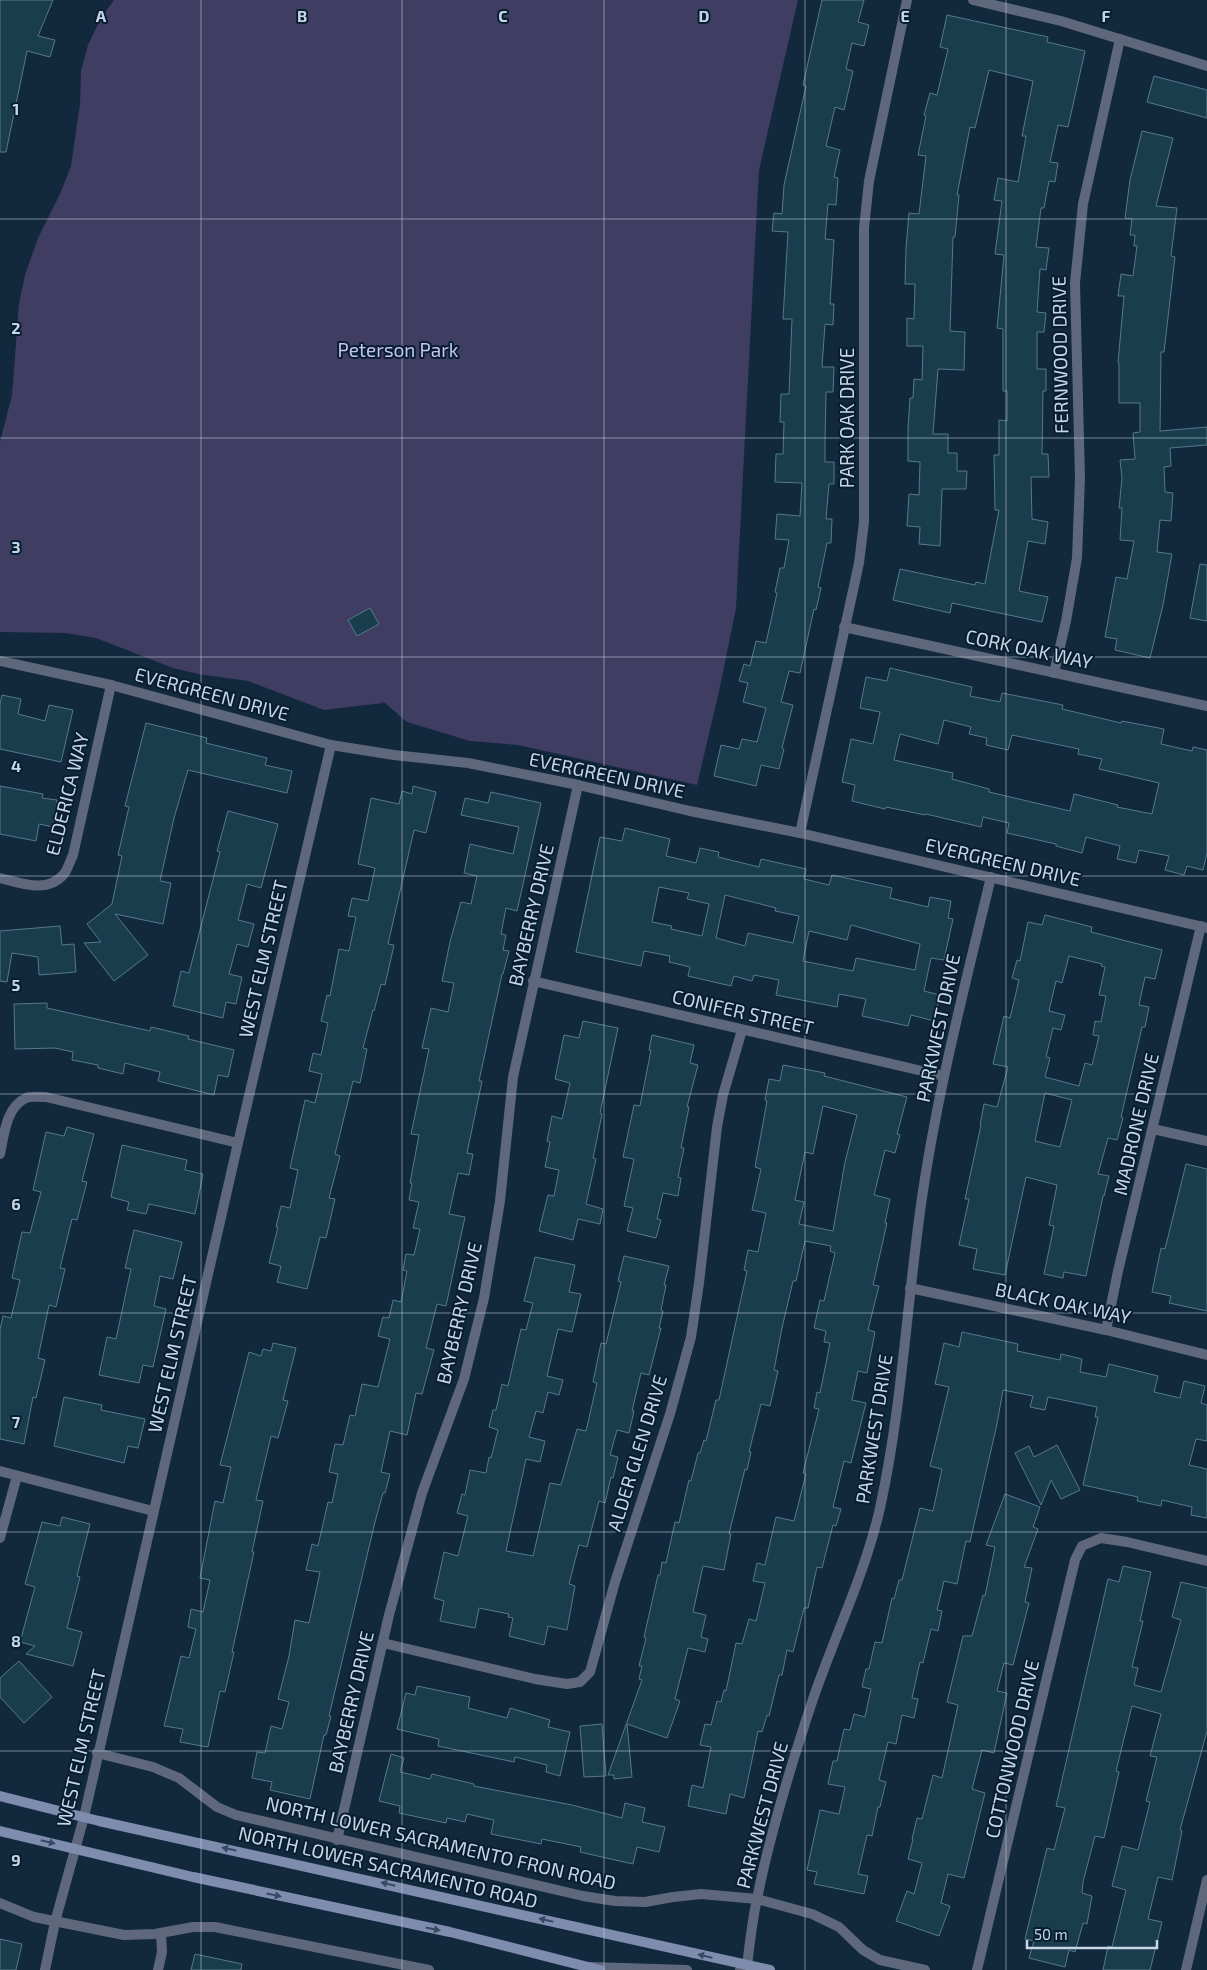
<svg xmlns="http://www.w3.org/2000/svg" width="1207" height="1970" font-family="'Exo 2',sans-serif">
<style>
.green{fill:#403d63}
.building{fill:#1a3d4d;stroke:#557a8a;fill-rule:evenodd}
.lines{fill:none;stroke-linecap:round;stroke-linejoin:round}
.minor{stroke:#5f677c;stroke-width:10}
.tertiary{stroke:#5f677c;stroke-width:10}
.secondary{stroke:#7e8cad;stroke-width:10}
.oneway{fill:#374a63}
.grid{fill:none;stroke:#c8d6e4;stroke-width:1;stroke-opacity:0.55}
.labels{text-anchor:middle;stroke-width:4;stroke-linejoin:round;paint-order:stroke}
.park-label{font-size:19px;fill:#c6c4f3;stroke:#071e32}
.street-label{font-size:19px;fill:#c8d6e4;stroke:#071e32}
.grid-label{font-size:16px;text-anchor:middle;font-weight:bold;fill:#c8d6e4;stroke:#071e32;stroke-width:4;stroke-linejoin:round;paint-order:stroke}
</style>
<rect width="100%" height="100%" fill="#11283d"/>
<path class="green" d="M114 0H798L759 170 736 608 720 687 697 785 518 745 470 741 407 722 385 703 380 701 383 703 324 710 248 681 198 674 173 668 96 638 65 633 0 632V442L12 395 19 304 25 275 38 238 60 194 71 166 80 104 81 71 88 45 101 18Z"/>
<g class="building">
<path d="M0 0H53L38 36 55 40 50 57 27 51 6 152H0Z"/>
<path d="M822 0H864L858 22 869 25 864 46 852 43 846 69 853 71 844 110 835 107 826 146 840 150 834 177 838 178 836 205 828 204 825 239 834 240 830 304H834L833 325 825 324 822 367H834L833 392H826L825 442V462H834V484H829L826 519H832L831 543H827L818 587 821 588 816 610 814 609 800 673 789 671 781 702 793 705 782 748 784 749 779 769 761 765 756 786 714 776 721 745 739 749 742 739 757 742 766 708 743 702 748 683 739 681 744 664 750 666 756 641 766 643 777 593 775 592 780 568H784L789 540 775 539 777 514 800 516 802 483 775 482 776 454H783L784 422H780L781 394H789L792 319H783L788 232 772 231 774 213 782 214 784 185 806 86 803 85Z"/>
<path d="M947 15 1048 37 1047 42 1085 51 1068 127 1058 125 1050 162 1058 163 1055 182 1049 181 1044 208H1041L1036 247 1049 248 1046 270 1040 269 1037 312 1046 313 1044 332H1037V369H1046V391H1043L1042 454H1048L1049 477H1031L1032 519 1048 522 1045 544 1028 541 1019 591 1048 597 1042 622 952 603 950 613 893 600 900 569 975 585 976 582 985 584 999 510H995L994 455H999V420L1007 421V391H1003V329L997 328 1004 255 995 254 1002 201 994 200 998 178 1018 182 1026 136H1022L1033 81 989 70 975 128 970 127 957 195H959L955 237H953L950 331 965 332 964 370 938 369 933 434H948V453H957V471H967L966 489H942L940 546 919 544 920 527 907 526 909 494 919 495 920 462 908 461V428L910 398H913L914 379 922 380 923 346H907V318L914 319 915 284H905L906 248 909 213 919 214 926 156 918 155 926 116 924 115 930 93 937 95 948 49 940 47Z"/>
<path d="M1154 76 1207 90V118L1147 102Z"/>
<path d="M1142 131 1173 138 1156 206 1177 208 1171 256 1175 257 1164 352H1161L1160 431 1207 427V445L1170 448 1171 466 1164 467 1165 492 1173 493 1171 521 1160 520 1157 552 1172 554 1163 605 1150 658 1115 650 1117 639 1105 637 1116 577 1127 579 1134 541 1120 540 1122 508H1119L1122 478 1120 460 1135 459 1133 433 1140 432V403H1119V363H1118L1124 296H1118L1121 274 1133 276 1137 246H1134L1135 235H1130L1132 219 1125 218 1130 180Z"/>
<path d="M1200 564 1207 565V621L1190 618Z"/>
<path d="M370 608 379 624 357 636 348 620Z"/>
<path d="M890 668 972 687 970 696 1000 702 1002 693 1063 705 1062 709 1121 723 1122 721 1164 729 1161 744 1192 751 1193 747 1207 750V853L1203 870 1187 866 1184 875 1165 870 1169 856 1139 850 1136 863 1117 859 1120 846 1086 837 1082 853 1056 846V844L1007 833 1009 823 983 817 981 827 926 814 925 815 886 807 885 809 852 801 855 785 842 782 851 739 873 744 880 712 860 708 866 677 887 681ZM944 720 971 727 969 734 987 738 986 745 1008 750 1012 735 1079 749 1078 754 1102 759 1099 769 1159 783 1152 814 1117 807 1118 805 1074 794 1070 811 989 792V789L952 779 953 773 894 760 900 734 938 744Z"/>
<path d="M2 695 21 699 18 714 45 721 49 705 73 710 61 762 0 749V704Z"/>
<path d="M146 723 207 738 206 743 267 758 265 765 292 771 287 793 188 770 174 818 160 881 171 883 163 924 115 914 148 955 114 981 84 943 101 942 87 924 112 904 122 856 118 855 129 807 125 806Z"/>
<path d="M0 786 43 794 42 798 57 800 53 827 39 824 36 841 0 834Z"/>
<path d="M413 786 436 792 426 833 414 830 388 944 394 945 385 985 381 984 374 1011 373 1010 363 1048 367 1049 360 1083 353 1081 335 1154 340 1156 329 1198 335 1199 326 1238 320 1237 307 1289 277 1282 281 1266 269 1263 278 1227H276L281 1206 290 1208 298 1170 290 1168 305 1100 315 1103 322 1074 309 1071 313 1053 321 1055 328 1023 321 1021 327 995 330 996 339 949 349 951 356 917 348 916 352 898 368 901 375 868 358 864 371 798 399 804 402 791 412 794Z"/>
<path d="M491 792 541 803 517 911 506 908 501 934 506 935 503 950 509 951 503 974H502L479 1081H482L467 1153 473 1154 469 1175 458 1173 449 1214 465 1217 446 1306 437 1304 426 1348 434 1350 422 1394 416 1393 407 1435 390 1431 381 1472 390 1474 385 1493H383L375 1522 329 1716H331L326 1735H324L310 1799 270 1790 272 1782 252 1778 257 1752 265 1753 271 1726 282 1729 289 1702 278 1699 289 1656 295 1620 309 1623 320 1572 306 1570 312 1544 318 1546 328 1502 332 1503 338 1474 329 1472 335 1444 343 1445 350 1415 355 1416 362 1384 378 1387 390 1339 378 1336 383 1317 389 1318 393 1300 401 1302 407 1271 403 1270 406 1254 414 1255 420 1229 413 1228 419 1202 409 1200 412 1183H410L419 1135 411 1134 429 1049 422 1048 431 1008 448 1012 454 983 442 981 450 942 461 902 471 904 477 876 464 873 470 844 513 854 519 827 461 815 465 798 488 803Z"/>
<path d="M228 811 278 824 261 888 247 884 238 920 254 924 248 947 237 944 229 974 242 977 236 1004 226 1002 223 1018 173 1006 181 971 189 973 220 852 217 851Z"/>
<path d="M625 828 670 839 666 856 696 863 700 848 719 852 718 857 759 867 761 859 806 869 804 879 829 885 832 875 892 888 890 898 928 907 930 897 951 901 948 918 953 919 944 960 931 958 924 991 940 995 934 1021 911 1015 908 1026 862 1016 866 999 839 994 837 1007 776 995 779 980 754 975 752 981 734 976 731 986 688 976 690 967 669 962 670 956 644 951 641 966 576 952 600 837 622 841ZM659 887 689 893 687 899 709 904 702 936 671 929 672 926 652 922ZM725 895 776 908 775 911 799 916 793 943 748 933 745 946 716 938ZM851 925 920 944 915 970 856 958 853 971 803 961 809 931 847 940Z"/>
<path d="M1045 915 1092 927 1091 932 1162 950 1155 979 1145 977 1139 1005 1149 1007 1145 1027H1142L1121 1117 1123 1118 1117 1140 1108 1138 1098 1174 1109 1176 1104 1196H1103L1086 1276 1064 1272 1063 1278 1044 1274 1054 1226 1049 1225 1057 1185 1026 1177 1005 1275 973 1269 977 1249 959 1245 969 1199H965L981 1125H980L984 1104 997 1107 1008 1067 993 1064 1004 1016 1010 1018 1019 980 1012 978 1017 960 1020 961 1028 922 1042 925ZM1069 956 1102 964 1101 966 1105 967 1099 995 1106 996 1101 1022 1095 1021 1093 1035 1099 1036 1092 1065 1085 1063 1079 1086 1045 1077 1050 1058 1046 1057 1053 1028 1061 1030 1065 1015 1049 1011 1056 981 1062 983ZM1045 1093 1072 1100 1060 1147 1035 1141Z"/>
<path d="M60 926 62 945 74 944 76 972 39 975 38 957 12 953 7 982 0 981V931Z"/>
<path d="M47 1003V1008L150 1031 151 1027 189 1036 188 1039 234 1050 228 1077 218 1075 214 1095 158 1081 160 1072 125 1063 123 1074 98 1068V1065L72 1060 73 1052 55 1048 15 1049 14 1004Z"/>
<path d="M583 1021 618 1028 600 1113 602 1114 593 1158 596 1159 586 1204 603 1209 600 1224 578 1219 573 1240 539 1231 548 1195 554 1196 559 1170 545 1167 550 1142 547 1141 552 1116 562 1119 570 1083 555 1079 564 1035 579 1038Z"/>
<path d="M652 1035 694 1045 690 1063 698 1065 687 1107H689L681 1148H684L678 1177 681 1178 678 1196 663 1193 657 1219 661 1220 656 1238 627 1231 633 1208 624 1206 634 1159 623 1157 634 1105 640 1106 651 1050H649Z"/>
<path d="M783 1065 825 1073 824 1076 907 1097 897 1134 900 1135 895 1153 885 1150 874 1195 890 1199 885 1223H887L873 1285 879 1286 868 1330 875 1332 867 1373 858 1371 852 1400 866 1403 851 1463 844 1461 833 1507 841 1509 836 1526 833 1525 822 1568 817 1567 808 1608H804L793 1652 787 1650 782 1675H779L769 1716 767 1715 762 1732 758 1731 744 1798 730 1794 726 1814 688 1806 692 1785 703 1788 711 1747 700 1745 705 1724 711 1725 717 1701 721 1702 724 1690 726 1691 736 1643 742 1644 749 1619 756 1621 765 1583 753 1581 757 1563 765 1565 776 1517 794 1521 806 1474 803 1473 819 1409 814 1408 817 1392 820 1393 830 1343 824 1342 826 1331 814 1328 820 1300 824 1301 835 1253 830 1251 831 1246 805 1241 796 1281H793L782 1328 774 1370 778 1371 770 1406 761 1404 749 1452H751L747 1470 745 1469 729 1534H731L724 1570 703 1566 693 1612 706 1615 701 1637 708 1639 705 1652 688 1648 675 1699 680 1701 667 1738 627 1724 632 1777 614 1779V1775H608L642 1680 639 1679 642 1666H639L646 1638 644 1637 658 1575H660L662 1562 666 1563 675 1522 679 1523 689 1480 691 1481 698 1453H700L704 1440 706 1441 716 1400H719L747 1271 744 1270 748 1250 758 1252 766 1213 752 1210 761 1169 755 1167 767 1101 765 1100 769 1079 780 1081ZM823 1106 857 1115 845 1162 833 1231 799 1224 804 1202 795 1200 805 1152 813 1154Z"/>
<path d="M67 1127 94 1134 82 1181 87 1182 77 1220 72 1219 60 1268 65 1269 56 1307 49 1305 38 1358 45 1360 36 1398 33 1397 24 1444 0 1439V1330L3 1316 11 1318 20 1280 12 1278 18 1250 22 1232 30 1233 41 1192 33 1190 46 1132 64 1136Z"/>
<path d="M122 1145 187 1160 185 1170 203 1174 195 1214 149 1204 146 1214 127 1210 129 1202 111 1197Z"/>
<path d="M1186 1164 1207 1169V1311L1169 1303 1171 1296 1152 1292 1161 1248 1165 1249Z"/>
<path d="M134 1230 182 1242 173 1279 160 1276 154 1306 166 1309 153 1367 143 1365 139 1383 99 1375 107 1337 116 1339 131 1269 125 1268Z"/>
<path d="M624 1256 669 1266 664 1285H666L661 1310 663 1311 659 1328H661L649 1375 641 1373 632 1411H634L629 1433 617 1430 610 1455 618 1457 613 1478 611 1477 605 1503 599 1501 587 1547 579 1545 569 1584 575 1586 567 1630 548 1626 544 1645 509 1636 513 1618 508 1617 509 1614 479 1608 475 1628 440 1621 444 1601 434 1598 444 1552 458 1556 468 1516 457 1513 462 1494 465 1495 470 1470 486 1473 489 1457 491 1458 498 1430 489 1427 493 1410H496L502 1384 508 1386 521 1329 526 1330 533 1303 524 1301 535 1257 575 1265 569 1292 581 1294 572 1332 558 1329 547 1376 563 1380 559 1395 548 1392 543 1413 536 1411 529 1437 545 1441 540 1462 526 1459 506 1551 533 1556 550 1483 561 1485 577 1429 586 1431 597 1383 593 1382 601 1343 606 1344 621 1282 618 1281Z"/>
<path d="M962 1332 1018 1344 1017 1351 1060 1360 1061 1354 1082 1359 1080 1372 1106 1377 1109 1364 1158 1376 1154 1392 1180 1398 1184 1381 1205 1386 1201 1403 1207 1405V1441L1196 1439 1189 1465 1207 1469V1518L1191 1515 1192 1507 1162 1500 1161 1506 1137 1501 1138 1497 1083 1485 1098 1417H1095L1097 1407 1048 1397 1045 1410 1030 1407 1033 1396 1003 1390 997 1424 970 1542 966 1541 957 1584 944 1581 937 1610 942 1611 938 1631 931 1629 923 1663 920 1662 912 1698 918 1699 914 1718 902 1715 896 1744 888 1742 879 1780 886 1782 880 1807H878L872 1836 867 1835 858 1874 868 1876 864 1894 814 1884 817 1872 807 1870 820 1810 839 1814 845 1787 828 1784 833 1761H837L844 1729 850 1730 854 1714 865 1717 871 1689 862 1687 866 1669H869L875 1642 882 1643 892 1598 894 1599 899 1580H902L920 1508 933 1511 942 1469 930 1466 949 1387 935 1384 944 1343 959 1347Z"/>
<path d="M273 1343 296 1348 283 1400 288 1401 278 1438 271 1436 256 1500 263 1501 252 1552H254L232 1652H234L225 1692 220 1691 208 1747 180 1742 183 1729 164 1726 181 1656 189 1658 196 1629 188 1627 191 1609 203 1612 210 1580 200 1578 215 1501 223 1503 231 1467 220 1465 249 1352 261 1356 263 1349 271 1351Z"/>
<path d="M64 1397 102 1405 101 1410 145 1419 138 1448 128 1446 124 1463 54 1446Z"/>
<path d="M1057 1445 1080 1490 1061 1499 1051 1480 1041 1505 1015 1453 1029 1446 1034 1457Z"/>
<path d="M1005 1494 1040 1507 1033 1527 1038 1529 1024 1567 1032 1568 1025 1602 1029 1603 1013 1665 1004 1663 997 1691 1007 1693 994 1753 982 1750 972 1789 985 1793 964 1878 948 1874 941 1903 950 1906 939 1936 896 1921 907 1891 914 1894 922 1863 908 1859 913 1839H912L917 1818 922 1819 933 1775 942 1778 958 1705 947 1702 963 1636H972L983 1595 985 1596 995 1547 986 1545Z"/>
<path d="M62 1517 90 1524 77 1576 80 1577 67 1628 82 1632 73 1666 26 1654 35 1646 20 1642 35 1587 25 1584 42 1522 60 1526Z"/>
<path d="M1123 1566 1151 1572 1140 1621H1143L1132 1667 1138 1668 1134 1685 1161 1692 1181 1620 1172 1617 1181 1582 1207 1588V1731L1180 1830 1182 1831 1172 1880 1158 1877 1148 1919 1162 1922 1150 1970H1103L1108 1946 1112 1947 1126 1890 1112 1886 1122 1846 1138 1850 1150 1802 1146 1801 1157 1757 1150 1756 1161 1714 1132 1706 1116 1771 1119 1772 1104 1838 1095 1836 1083 1882 1082 1893 1092 1896 1087 1924 1083 1923 1075 1952 1069 1950 1065 1967 1029 1958 1034 1941 1025 1939 1047 1848 1054 1850 1065 1808 1056 1806 1108 1579 1119 1582Z"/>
<path d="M19 1661 52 1697 24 1723 0 1697V1678Z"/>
<path d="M417 1686 470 1697 468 1708 507 1718 510 1708 550 1720 548 1727 570 1732 560 1776 546 1772 547 1765 515 1757 514 1762 438 1746 439 1739 397 1729 406 1693 415 1695Z"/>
<path d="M602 1724 606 1776 584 1777 580 1726Z"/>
<path d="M391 1754 404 1758 400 1772 430 1779 432 1774 474 1784V1786L572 1805 622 1818 625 1803 645 1808 642 1822 665 1827 659 1852 637 1847 633 1864 580 1852 581 1847 542 1839 541 1844 491 1834 494 1820 467 1814 465 1822 447 1818 446 1823 399 1813 400 1806 379 1801Z"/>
<path d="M0 1939 22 1944 16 1970H0Z"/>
<path d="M195 1954 242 1964 241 1970H191Z"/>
</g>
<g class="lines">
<g class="minor">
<path d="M973 0 1061 21 1207 66"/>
<path d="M844 627 1207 706"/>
<path d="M0 661 111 685 331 745 394 755 468 763 578 785 690 811 800 833 1207 928"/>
<path d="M1054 673 1066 621 1077 558 1080 478 1075 283 1083 204 1120 39"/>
<path d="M800 833 859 563 864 522V228L869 181 907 0"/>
<path d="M0 878C21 883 47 894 64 874 68 869 70 861 73 855L111 685"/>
<path d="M533 981 944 1076"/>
<path d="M1153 1129 1207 1141"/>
<path d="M0 1154C4 1135 6 1107 26 1098 31 1096 40 1097 46 1097L238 1143"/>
<path d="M910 1288 1106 1330 1207 1355"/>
<path d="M1106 1330 1118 1271 1201 926"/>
<path d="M0 1471 153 1511"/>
<path d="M0 1538 17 1476"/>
<path d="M383 1643 535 1679 567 1684 580 1682 590 1672 615 1582 670 1414 691 1337 699 1283 717 1127 723 1095 742 1030"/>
<path d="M97 1753 153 1767 179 1778 217 1807 236 1815 583 1896 615 1901 645 1902 673 1897 701 1894 757 1899 812 1914 839 1927 863 1950 880 1960 925 1970"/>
<path d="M337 1840 389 1615 422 1493 464 1379 484 1298 500 1201 513 1077 578 785"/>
<path d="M0 1903 34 1917 124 1935 155 1934 193 1927H215L429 1970"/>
<path d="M591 1967 687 1970"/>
<path d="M158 1970 162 1952 161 1933"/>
<path d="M740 1970 747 1965C750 1943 752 1921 757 1899 770 1833 792 1762 813 1699 835 1635 865 1574 880 1508 903 1403 907 1296 923 1191 939 1085 966 981 991 877"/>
<path d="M977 1970 1075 1560 1082 1546 1101 1538 1127 1542 1207 1561"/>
<path d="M1186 1970 1207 1880"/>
</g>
<path class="tertiary" d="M45 1970 55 1922 84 1817 238 1143 331 745"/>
<g class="secondary">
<path d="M0 1796 99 1821 770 1970"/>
<path d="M0 1831 193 1877 450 1932 600 1970"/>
</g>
</g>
<defs><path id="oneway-solid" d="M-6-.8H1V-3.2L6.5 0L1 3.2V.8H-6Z" transform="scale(1.25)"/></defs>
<g class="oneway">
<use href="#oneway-solid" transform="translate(48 1842) rotate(13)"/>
<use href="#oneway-solid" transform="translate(229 1849) rotate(-168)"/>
<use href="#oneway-solid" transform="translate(388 1884) rotate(-167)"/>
<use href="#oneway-solid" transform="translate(274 1895) rotate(12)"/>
<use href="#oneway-solid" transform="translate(546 1920) rotate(-167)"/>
<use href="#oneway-solid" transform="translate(433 1929) rotate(12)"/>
<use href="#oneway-solid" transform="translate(705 1956) rotate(-167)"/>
</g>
<path class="grid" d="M201 0V1970M402 0V1970M604 0V1970M805 0V1970M1006 0V1970M0 219H1207M0 438H1207M0 657H1207M0 876H1207M0 1094H1207M0 1313H1207M0 1532H1207M0 1751H1207"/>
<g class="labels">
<g class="park-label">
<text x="398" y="357">Peterson Park</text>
</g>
<g class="street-label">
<text transform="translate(1060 355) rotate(-91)" y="7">FERNWOOD DRIVE</text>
<text transform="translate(847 418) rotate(-90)" y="7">PARK OAK DRIVE</text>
<text transform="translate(1029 649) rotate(12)" y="7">CORK OAK WAY</text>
<text transform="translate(212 694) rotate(15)" y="7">EVERGREEN DRIVE</text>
<text transform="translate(607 775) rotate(12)" y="7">EVERGREEN DRIVE</text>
<text transform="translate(67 794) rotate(-76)" y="7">ELDERICA WAY</text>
<text transform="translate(1003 862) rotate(13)" y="7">EVERGREEN DRIVE</text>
<text transform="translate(531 915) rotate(-77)" y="7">BAYBERRY DRIVE</text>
<text transform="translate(263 959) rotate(-77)" y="7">WEST ELM STREET</text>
<text transform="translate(743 1012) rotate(13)" y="7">CONIFER STREET</text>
<text transform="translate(938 1028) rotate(-78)" y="7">PARKWEST DRIVE</text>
<text transform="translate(1136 1124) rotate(-77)" y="7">MADRONE DRIVE</text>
<text transform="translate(1063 1303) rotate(12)" y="7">BLACK OAK WAY</text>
<text transform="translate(459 1313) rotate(-77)" y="7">BAYBERRY DRIVE</text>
<text transform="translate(172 1354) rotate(-77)" y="7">WEST ELM STREET</text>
<text transform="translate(874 1429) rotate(-81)" y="7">PARKWEST DRIVE</text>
<text transform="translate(637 1453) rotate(-73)" y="7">ALDER GLEN DRIVE</text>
<text transform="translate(351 1702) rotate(-77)" y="7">BAYBERRY DRIVE</text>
<text transform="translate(81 1748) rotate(-77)" y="7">WEST ELM STREET</text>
<text transform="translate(1012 1749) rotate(-77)" y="7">COTTONWOOD DRIVE</text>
<text transform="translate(762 1815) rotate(-75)" y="7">PARKWEST DRIVE</text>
<text transform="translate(441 1843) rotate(13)" y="7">NORTH LOWER SACRAMENTO FRON ROAD</text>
<text transform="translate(388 1867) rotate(13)" y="7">NORTH LOWER SACRAMENTO ROAD</text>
</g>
</g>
<g class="grid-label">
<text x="101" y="22">A</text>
<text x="302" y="22">B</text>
<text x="503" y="22">C</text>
<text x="704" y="22">D</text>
<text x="905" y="22">E</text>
<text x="1106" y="22">F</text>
<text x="16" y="115">1</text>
<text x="16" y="334">2</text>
<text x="16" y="553">3</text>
<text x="16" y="772">4</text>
<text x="16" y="991">5</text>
<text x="16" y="1210">6</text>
<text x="16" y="1428">7</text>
<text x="16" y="1647">8</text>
<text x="16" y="1866">9</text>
</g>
<path d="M1027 1940v8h130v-8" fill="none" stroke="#c8d6e4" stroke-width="2.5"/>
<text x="1034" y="1940" font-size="15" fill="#c8d6e4" stroke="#071e32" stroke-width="4" paint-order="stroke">50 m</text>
</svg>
